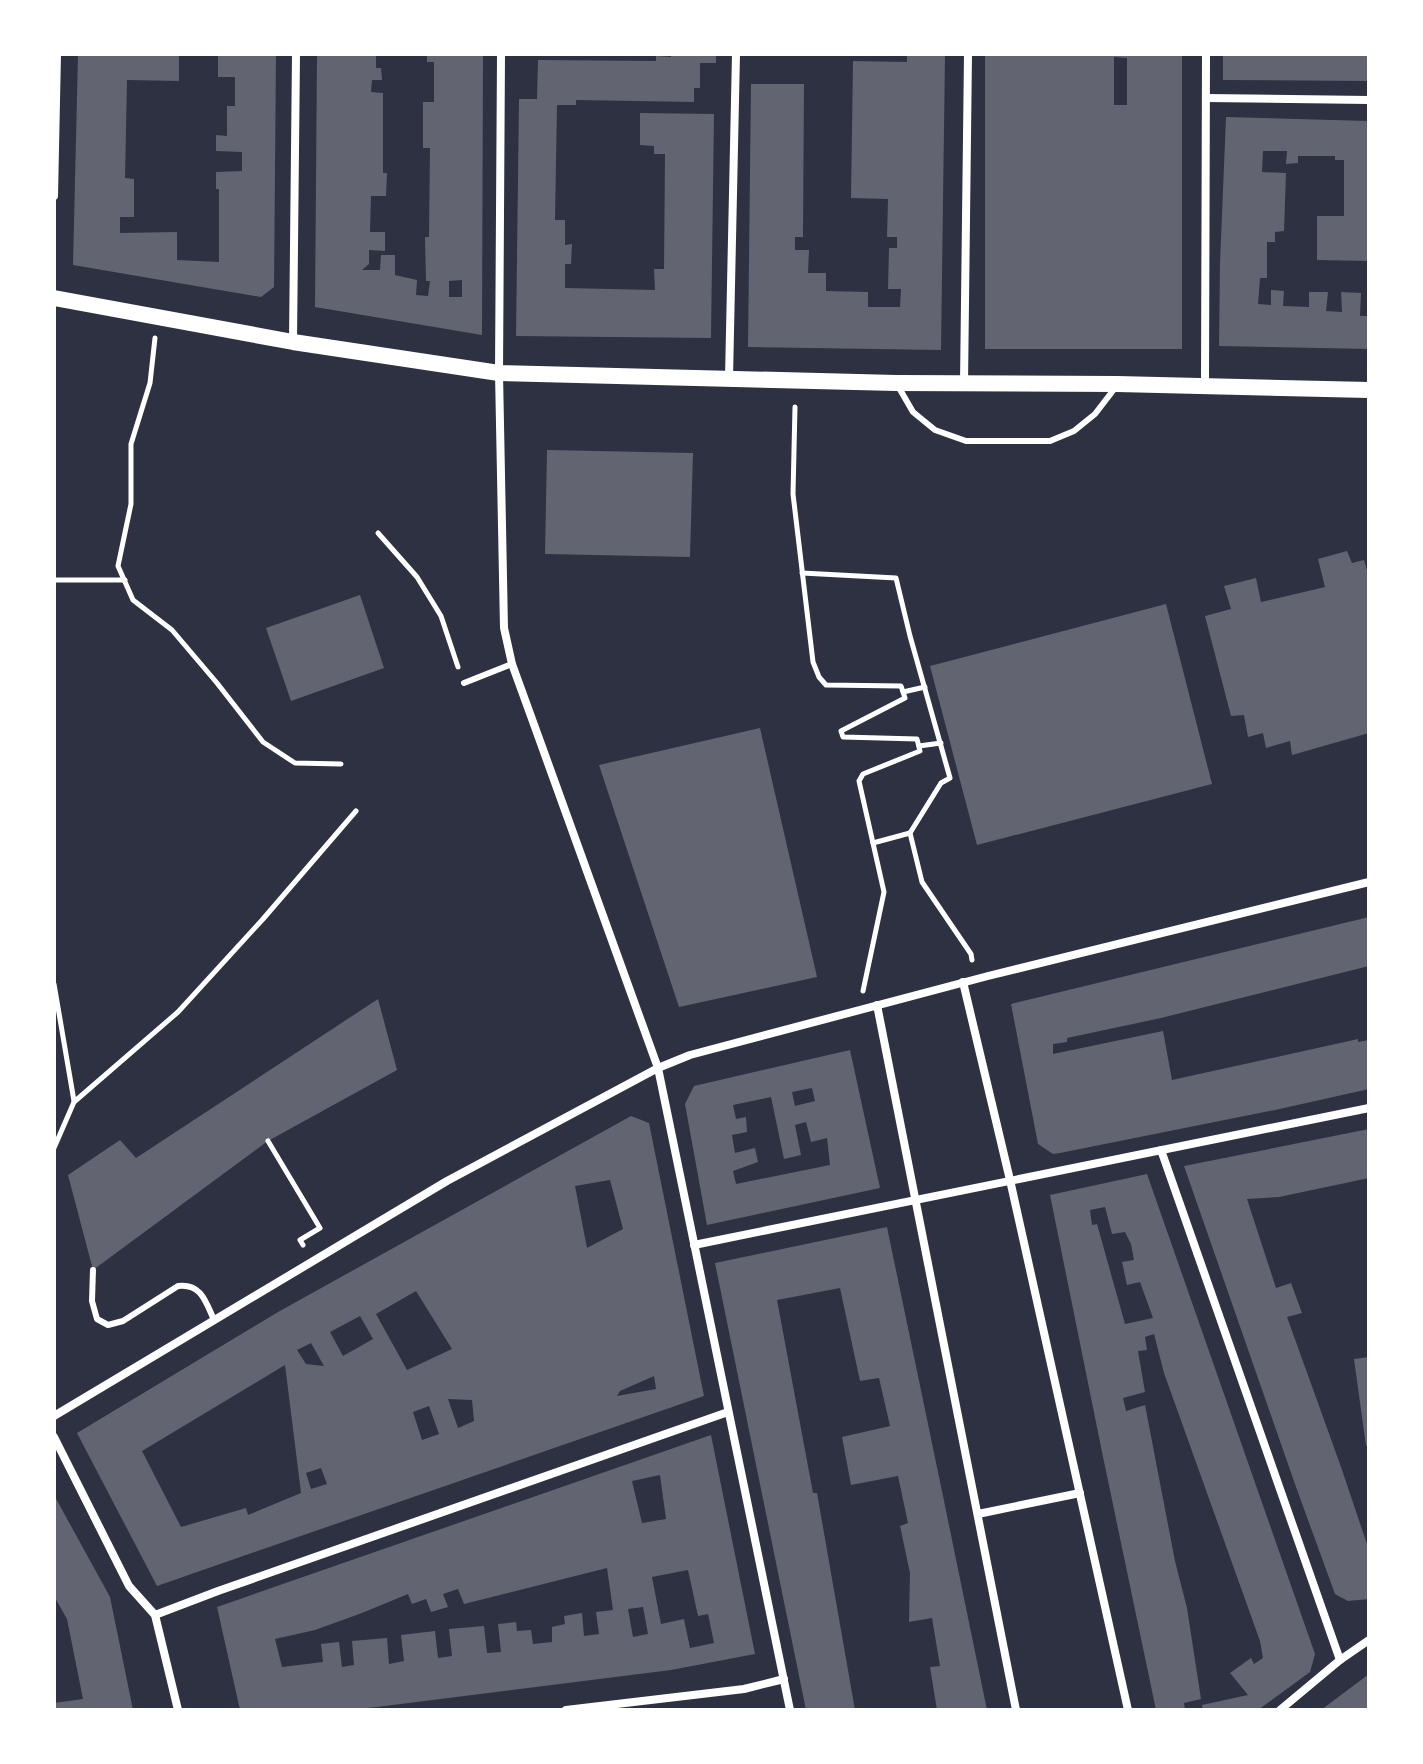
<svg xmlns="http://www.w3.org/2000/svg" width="1423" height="1764" font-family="'Noto Sans',sans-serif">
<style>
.building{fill:#626471;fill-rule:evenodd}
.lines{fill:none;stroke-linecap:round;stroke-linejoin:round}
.path{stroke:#fff;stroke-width:5}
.service{stroke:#fff;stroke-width:6}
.minor{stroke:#fff;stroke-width:8}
.secondary{stroke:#fff;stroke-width:16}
</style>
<rect width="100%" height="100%" fill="#2d3142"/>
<g class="building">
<path d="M78 54H179V81L127 80 125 178 134 179V217H120V233L177 232V260L219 262V189H216V172L242 171V152L216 151V135L227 136V106H235V77H218V54H276L274 287 261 297 73 265Z"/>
<path d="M317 54H376V68H381L382 80H372L371 92 383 93V173H387L386 196H371L370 232H385V251L369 250V264L362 270H380L381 255H395V275L417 280 416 295 428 296 430 281H426L425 237H429L430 148H423V102H434V62H427V54H483L482 335 315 307ZM462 280V297H449V281Z"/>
<path d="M671 54H716V63H700V88H694V102L576 100V105H557L555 220H565V245L572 244 571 264H565V288L655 290 654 269H664L665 154H654V146L640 145V113L714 114 711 338 516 336 519 99H537L538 60 656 61V56L671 57Z"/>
<path d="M907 54H945L941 350 748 347 751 84H804L803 237H795V250H809L808 273H826V291L868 292V307H900L901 289H888L889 248H897V237H887L888 199 851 198 853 61 907 62Z"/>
<path d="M985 54H1182V349H985ZM1114 57 1127 58V105H1114Z"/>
<path d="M1223 54H1369V81L1223 80Z"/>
<path d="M1226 117 1369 121V261L1317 260V216H1344V160H1335V156H1298V163L1286 164 1287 151H1263L1262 172 1286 173 1284 231 1275 232V242H1267V278H1260L1258 304 1271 305V290L1284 291 1283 306 1309 307V292H1328L1326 311 1342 312 1341 292 1361 293 1360 316H1369V349L1219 346 1220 263Z"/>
<path d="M547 450 693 453 690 557 545 554Z"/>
<path d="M1347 551 1352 563 1364 560 1369 577V733L1292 755 1290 741 1266 748 1263 733 1248 737 1244 715 1231 716 1205 616 1231 609 1224 586 1256 578 1261 602 1325 587 1318 559Z"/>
<path d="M360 595 384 668 291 701 266 628Z"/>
<path d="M1166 604 1212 784 977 845 930 666Z"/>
<path d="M760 728 817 977 679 1007 599 765Z"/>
<path d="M1369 917V966L1161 1018 1067 1038V1042L1053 1044V1054L1163 1031 1172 1080 1358 1039V1042L1369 1040V1089L1275 1110 1060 1153 1053 1154 1038 1144 1011 1004Z"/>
<path d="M378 999 397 1070 268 1141 93 1270 68 1175 120 1140 136 1158Z"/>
<path d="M850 1050 880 1188 707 1225 685 1104 694 1086ZM812 1088 815 1101 795 1106 792 1092ZM771 1097 784 1159 801 1155 795 1125 806 1122 811 1142 827 1138 830 1165 736 1184 733 1171 758 1162 755 1148 735 1153 732 1135 747 1132 746 1117 736 1119 733 1105Z"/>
<path d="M631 1116 649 1123 704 1396 157 1586 77 1433 278 1312ZM610 1180 623 1229 587 1248 575 1186ZM416 1291 452 1349 407 1370 376 1314ZM360 1316 373 1339 343 1356 330 1332ZM311 1343 324 1366 306 1364 297 1350ZM285 1365 301 1493 248 1515 246 1508 181 1527 142 1451ZM654 1376 656 1389 617 1396 620 1391ZM448 1399 472 1400 474 1421 458 1428ZM429 1406 439 1434 422 1440 413 1412ZM321 1468 327 1484 311 1489 306 1473Z"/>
<path d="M1369 1129V1178L1279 1197 1247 1199 1276 1288 1291 1283 1302 1313 1287 1317 1341 1467 1369 1550V1599L1348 1601 1335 1594 1296 1487 1184 1166Z"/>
<path d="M1147 1174 1315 1654 1310 1672 1258 1710H1203L1202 1705 1248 1695 1230 1673 1251 1658 1254 1664 1263 1658 1260 1641 1164 1373 1154 1334 1145 1337 1147 1350 1138 1351 1145 1392 1123 1398 1126 1411 1145 1405 1175 1561 1187 1608 1201 1699 1184 1703 1185 1710H1156L1102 1452 1050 1195ZM1105 1207 1112 1234 1125 1232 1131 1244 1134 1260 1122 1262 1127 1285 1140 1282 1153 1318 1125 1324 1097 1224 1092 1225 1090 1210Z"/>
<path d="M887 1227 943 1496 987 1710H937L930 1667 940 1666 932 1618 909 1622 910 1573 900 1526 908 1523 898 1476 851 1485 842 1437 890 1426 879 1378 860 1381 840 1288 777 1300 813 1493H817L855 1710H806L715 1263Z"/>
<path d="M1369 1357V1445L1366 1446 1354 1359Z"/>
<path d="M711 1435 755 1654 671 1670 377 1707 345 1710H240L217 1607ZM660 1475 666 1519 642 1523 632 1481ZM607 1568 613 1610 596 1612 599 1634 584 1636 582 1613 564 1616 565 1624 552 1627V1642L533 1644 531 1630 517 1631 516 1622 498 1624 501 1652 487 1653 484 1626 449 1629 452 1656 438 1658 435 1631 401 1635 404 1661 389 1664 387 1638 352 1641 354 1665 342 1667 339 1642 321 1644 323 1662 282 1667 275 1639 315 1630 362 1613 408 1594 412 1604 426 1599 431 1612 448 1607 443 1594 458 1589 464 1604ZM688 1570 698 1616 708 1614 714 1643 690 1648 684 1619 661 1624 652 1577ZM643 1607 648 1634 633 1637 628 1609Z"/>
<path d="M54 1495 110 1597 133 1710H54V1703L83 1699 67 1619 54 1596Z"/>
<path d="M1369 1674V1710H1321Z"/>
</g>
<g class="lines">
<g class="path">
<path d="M155 338 150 383 131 444V504L118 566 133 600 172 630 217 683 263 742 295 763 341 764"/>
<path d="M795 407 793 494 813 662 819 677 826 685 901 686 905 698 841 731 843 737 917 739 920 751 863 774 859 781 884 892 863 991"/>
<path d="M378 533 417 577 441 616 458 667"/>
<path d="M802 573 896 578 910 636 950 778 941 783 910 833 922 882 971 954 972 960"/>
<path d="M54 580H125"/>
<path d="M903 692 925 687"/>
<path d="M919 746 941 743"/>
<path d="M873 843 910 833"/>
<path d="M54 984 74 1101"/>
<path d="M268 1141 320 1228 300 1240 303 1245"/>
<path d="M54 1148 74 1102 178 1012 263 919 356 811"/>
</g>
<g class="service">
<path d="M898 386 913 412 935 430 966 441H1050L1074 431 1095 414 1115 388"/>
<path d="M464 683 512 664"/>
<path d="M93 1270 92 1301 97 1319 108 1325 123 1321 178 1286C201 1283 206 1302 214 1320"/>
</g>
<g class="minor">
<path d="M501 54 499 373 504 628 512 664 536 730 658 1068 790 1710"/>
<path d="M1206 98 1369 100"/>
<path d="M54 196 57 54"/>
<path d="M293 342 296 54"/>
<path d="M729 378 736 54"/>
<path d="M964 384 968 54"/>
<path d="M1205 386 1206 54"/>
<path d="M963 982 1010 1180 1128 1710"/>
<path d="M877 1005 1016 1710"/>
<path d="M1161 1150 1340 1660"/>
<path d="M694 1245 1369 1108"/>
<path d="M54 1416 447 1181 658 1068 690 1055 988 976 1369 882"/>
<path d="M54 1437 129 1586 155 1615 178 1710"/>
<path d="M978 1514 1080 1493"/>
<path d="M155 1615 218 1591 728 1412"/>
<path d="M566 1710 744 1689 784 1679"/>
<path d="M1280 1710 1340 1660 1369 1640"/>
</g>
<path class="secondary" d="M54 298 293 342 499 373 896 383 1117 384 1369 390"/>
</g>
<rect width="1423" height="1764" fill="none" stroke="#ffffff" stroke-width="112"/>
</svg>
